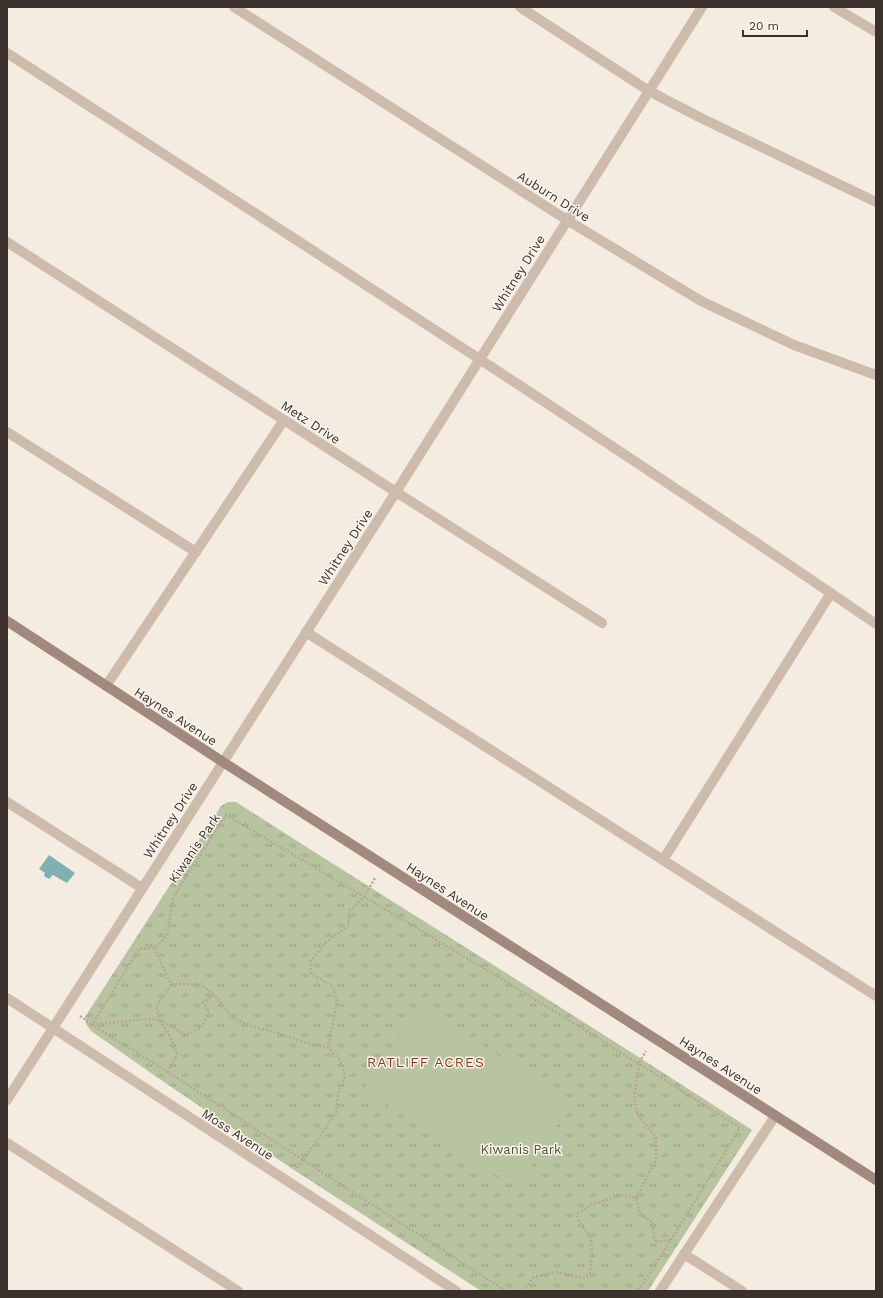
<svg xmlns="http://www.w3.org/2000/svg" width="883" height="1298" font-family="'Work Sans',sans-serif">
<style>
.grass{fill:url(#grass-tufts)}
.pitch{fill:#b8c4a0}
.water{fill:#7fb0b2}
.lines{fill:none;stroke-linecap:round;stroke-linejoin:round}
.path{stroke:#b9a596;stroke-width:2.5;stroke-dasharray:2 2;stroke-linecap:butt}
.lane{stroke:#cdbbac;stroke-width:10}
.street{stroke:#cdbbac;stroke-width:10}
.secondary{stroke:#a18a7d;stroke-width:10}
.labels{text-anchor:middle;stroke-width:3;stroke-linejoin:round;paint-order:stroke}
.street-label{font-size:13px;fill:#3b302b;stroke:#fbf5ee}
.park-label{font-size:13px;fill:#4a5a2e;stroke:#fbf5ee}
.neighbourhood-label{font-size:14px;letter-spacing:1px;fill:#8c3b22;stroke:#fbf5ee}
</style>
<defs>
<pattern id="grass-tufts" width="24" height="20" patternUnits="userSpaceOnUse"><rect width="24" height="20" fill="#b8c4a0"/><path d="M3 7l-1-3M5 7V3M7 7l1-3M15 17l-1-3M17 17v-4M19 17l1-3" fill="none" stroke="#97a083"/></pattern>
</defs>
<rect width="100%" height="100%" fill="#f4ebe1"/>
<path class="grass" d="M228 802H236C408 912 581 1019 752 1130L648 1291H481L291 1168 158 1078 91 1031 86 1024 85 1017 221 806Z"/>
<path class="pitch" d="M418 1005 572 1102 517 1188 364 1090Z"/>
<path class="water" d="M49 855 75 873 67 883 53 875 49 879 44 876 45 873 39 869Z"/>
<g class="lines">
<g class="path">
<path d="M154 948 171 984 156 1007 160 1020 186 1035 202 1027 209 1010 203 1002 215 995"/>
<path d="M171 984H199L215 995 232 1018 254 1027 278 1033 309 1044 328 1047"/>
<path d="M80 1016 92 1025 146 1019 160 1020 171 1039 177 1054 168 1072 303 1160 336 1113 338 1094 345 1077 341 1061 328 1047 337 1001 333 987 311 973 310 962 325 943 348 926 349 911 364 897 375 878"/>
<path d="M168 1072 92 1025 139 949 154 948 167 936 173 897 226 815C399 917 571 1019 740 1128L671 1240 638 1291"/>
<path d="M297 1168 303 1160 506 1291"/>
<path d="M636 1198 656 1160V1137L639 1117 634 1099 639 1063 646 1051"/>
<path d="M523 1291 534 1277 556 1272 584 1278 590 1273C591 1261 595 1245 588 1234 583 1226 579 1225 577 1214L591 1205 621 1195 636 1198 640 1214 652 1222 655 1242 671 1240 672 1241"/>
</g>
<g class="lane">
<path d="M520 7 649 91 701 118 876 202"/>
<path d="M7 53C298 241 590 428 876 624"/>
<path d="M7 432 196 552"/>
<path d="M306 632 876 996"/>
<path d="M106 686 284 420"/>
<path d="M7 802 142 888"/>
<path d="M663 860 831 593"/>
<path d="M7 1143 238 1291"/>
<path d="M684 1254 742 1291"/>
<path d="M660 1291 775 1116"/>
</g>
<g class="street">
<path d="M234 7 567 220 701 301 794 345 876 375"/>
<path d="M834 7 876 32"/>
<path d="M7 242 396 492 602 623"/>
<path d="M7 998 456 1291"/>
<path d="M7 1100 396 492 702 7"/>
</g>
<path class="secondary" d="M7 621 223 762 876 1180"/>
</g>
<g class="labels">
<g class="street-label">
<text transform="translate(554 196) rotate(32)" y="5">Auburn Drive</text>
<text transform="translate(518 273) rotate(-58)" y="5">Whitney Drive</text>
<text transform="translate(311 422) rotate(33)" y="5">Metz Drive</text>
<text transform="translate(345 547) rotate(-57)" y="5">Whitney Drive</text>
<text transform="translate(176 716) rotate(33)" y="5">Haynes Avenue</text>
<text transform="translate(170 820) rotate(-57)" y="5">Whitney Drive</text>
<text transform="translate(194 848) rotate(-56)" y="5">Kiwanis Park</text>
<text transform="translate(448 891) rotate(33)" y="5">Haynes Avenue</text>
<text transform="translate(721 1065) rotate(33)" y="5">Haynes Avenue</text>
<text transform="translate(238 1134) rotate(33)" y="5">Moss Avenue</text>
</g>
<g class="park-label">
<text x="521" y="1154">Kiwanis Park</text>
</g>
<g class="neighbourhood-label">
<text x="426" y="1067">RATLIFF ACRES</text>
</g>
</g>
<rect width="883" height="1298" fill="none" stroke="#3b302b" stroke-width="16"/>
<path d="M743 30v6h64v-6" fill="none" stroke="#3b302b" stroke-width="2"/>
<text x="749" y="30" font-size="12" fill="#3b302b" stroke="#fbf5ee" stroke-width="3" paint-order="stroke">20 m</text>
</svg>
